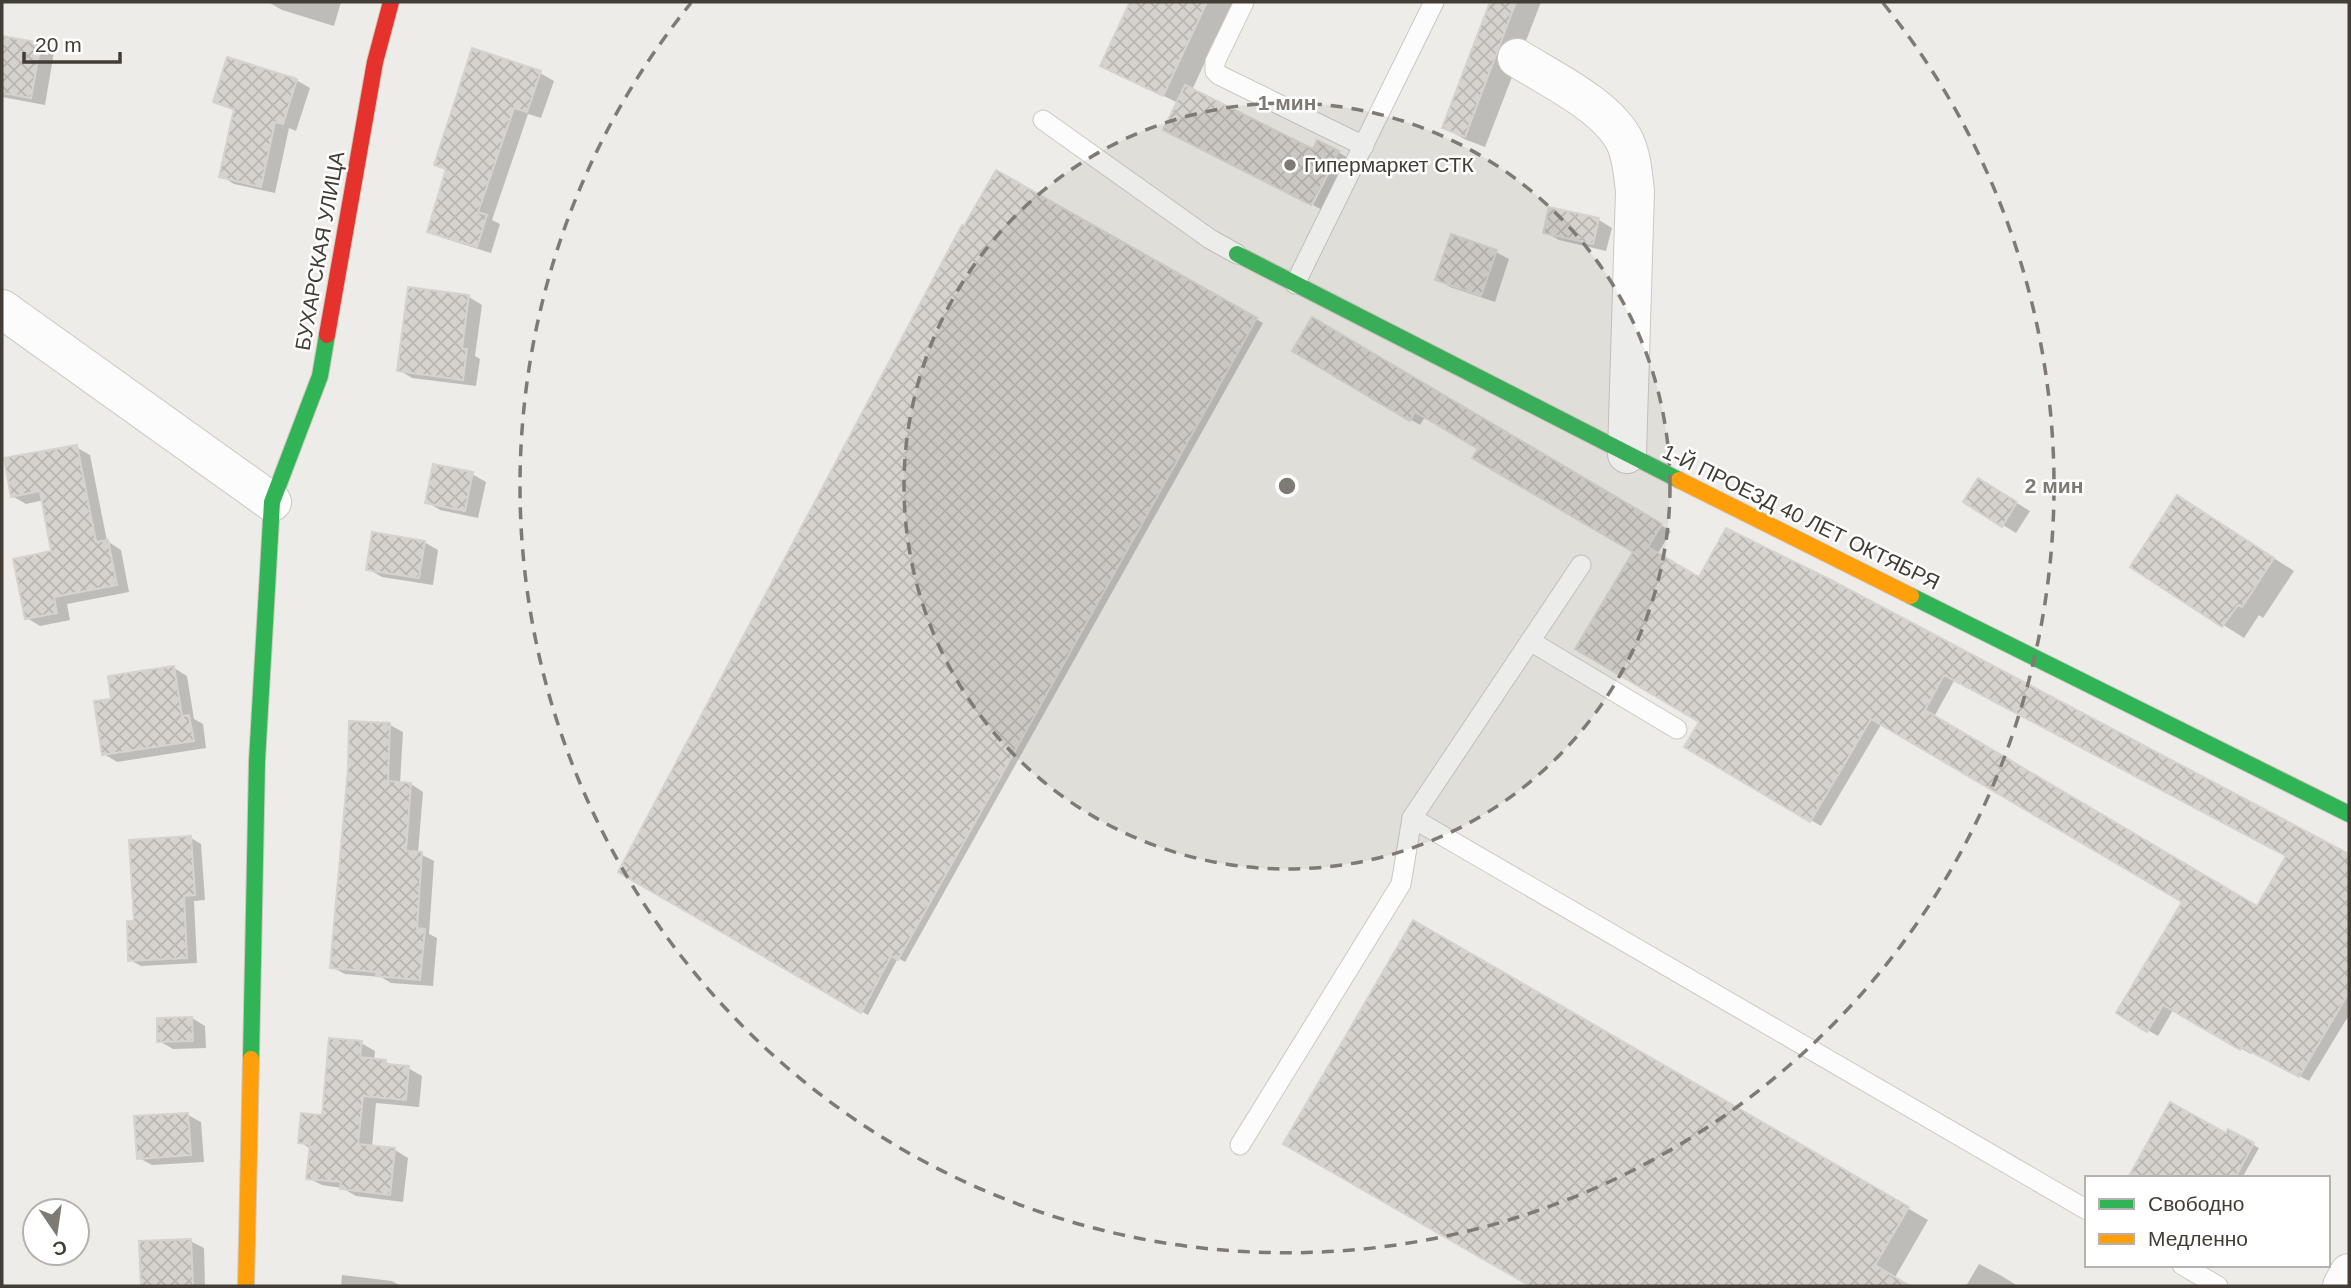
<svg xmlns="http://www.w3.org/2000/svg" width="2351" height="1288" font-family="Arial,sans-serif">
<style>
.shadow{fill:#0003;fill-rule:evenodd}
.building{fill:url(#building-cross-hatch);stroke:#d6d3ce;stroke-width:2;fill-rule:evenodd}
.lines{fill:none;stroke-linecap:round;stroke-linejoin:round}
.lane-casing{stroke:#cac8c4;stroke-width:21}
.street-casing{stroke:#cac8c4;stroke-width:40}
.fast-casing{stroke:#ccc9bf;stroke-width:18}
.slow-casing{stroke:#ccc9bf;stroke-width:18}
.jam-casing{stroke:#ccc9bf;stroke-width:18}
.lane{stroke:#fcfcfc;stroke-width:19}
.street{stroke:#fcfcfc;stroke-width:38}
.fast{stroke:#30b455;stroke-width:16}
.slow{stroke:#ff9f0a;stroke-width:16}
.jam{stroke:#e5322d;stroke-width:16}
.ring{fill:none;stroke:#7f7a74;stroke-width:3.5;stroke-dasharray:12 9}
.poi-dot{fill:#7f7a74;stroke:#fff;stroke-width:2.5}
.labels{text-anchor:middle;stroke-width:5;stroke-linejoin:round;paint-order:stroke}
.poi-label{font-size:21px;fill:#433d35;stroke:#fff;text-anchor:start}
.street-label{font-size:21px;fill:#433d35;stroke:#fff}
.centre{fill:#7f7a74;stroke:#fff;stroke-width:3.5}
.ring-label{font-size:21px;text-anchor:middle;font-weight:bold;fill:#7f7a74;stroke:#fff;stroke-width:5;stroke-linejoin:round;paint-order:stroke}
</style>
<defs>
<pattern id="building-cross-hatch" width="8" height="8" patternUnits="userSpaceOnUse" patternTransform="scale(1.75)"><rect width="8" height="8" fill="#d6d3cf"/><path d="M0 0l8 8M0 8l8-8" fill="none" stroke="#b9b6b2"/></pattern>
</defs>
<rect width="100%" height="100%" fill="#eeece8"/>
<g class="shadow">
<path d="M268 2H341L334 26 282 10Z"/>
<path d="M1132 2H1247L1243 10 1232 4 1192 90 1313 152H1338L1358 164 1332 215 1313 205 1336 160H1332L1178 103 1102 65Z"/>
<path d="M1492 2H1541L1485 147 1464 139 1444 127Z"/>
<path d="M2 38 41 45 54 52 45 105 2 97Z"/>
<path d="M540 73 554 81 541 118 528 114 492 220 500 224 491 253 443 238 429 231 447 171 436 164Z"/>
<path d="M296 80 310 88 296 131 289 128 275 193 234 184 221 176 235 111 215 102Z"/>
<path d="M996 173 1263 323 905 962 898 958 868 1015 620 871Z"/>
<path d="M1551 209 1599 220 1612 228 1606 251 1559 240 1545 232Z"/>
<path d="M1496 252 1509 259 1495 302 1450 287 1437 279Z"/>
<path d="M469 297 482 305 475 356 480 359 476 386 412 378 399 370Z"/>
<path d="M1312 320 1671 531 1657 555 1700 580 1831 582 2349 856V1015L2309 1081 2253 1051 2251 1054 2173 1010 2158 1036 2118 1013 2184 901 1882 723 1821 826 1686 747 1701 721 1635 552 1480 449 1425 417 1420 425 1294 350ZM1955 679 2289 855 2257 908 1934 717Z"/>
<path d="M76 447 90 455 107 541 121 550 129 592 67 604 70 620 40 626 27 618 53 553 44 500 26 504 12 496Z"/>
<path d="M472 474 486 482 478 518 440 510 427 502Z"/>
<path d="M1992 488 2030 511 2016 533 1965 502Z"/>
<path d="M2198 509 2294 571 2263 618 2259 615 2244 638 2132 567Z"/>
<path d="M424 542 438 550 433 585 382 577 368 569Z"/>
<path d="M174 668 187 676 194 719 203 724 206 748 117 762 104 754 113 700Z"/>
<path d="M390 725 403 732 400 784H411L423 792 418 853 434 861 429 934 437 938 433 986 391 983 381 977 345 974 332 967Z"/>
<path d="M191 838 201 844 205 900 194 901 197 963 141 966 130 960 136 922Z"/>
<path d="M1414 922 1928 1220 1894 1279 1907 1286H1533L1285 1143Z"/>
<path d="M192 1018 205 1026 206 1048 173 1049 159 1041Z"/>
<path d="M361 1043 375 1051 374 1060 408 1068 422 1076 419 1107 376 1103 372 1147 395 1150 408 1158 403 1202 356 1196 342 1188 322 1185 308 1178 311 1149 300 1142 323 1117Z"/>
<path d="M188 1115 201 1122 204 1162 152 1165 139 1158Z"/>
<path d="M2229 1131 2259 1148 2242 1178H2130L2227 1135Z"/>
<path d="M190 1241 204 1248 205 1286H142L141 1243Z"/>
<path d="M1979 1264 2000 1275 2018 1286H1966Z"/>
<path d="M342 1275 392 1281 401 1286H341Z"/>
</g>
<g class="building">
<path d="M1130 2H1207L1163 96 1100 66Z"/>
<path d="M1490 2H1516L1465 137 1442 128Z"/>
<path d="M2 36 41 43 31 98 2 93Z"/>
<path d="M472 48 541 71 527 112 514 108 478 212 487 215 477 247 427 232 446 169 434 165Z"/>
<path d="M227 57 297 79 283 124 275 122 261 187 219 177 234 109 213 102Z"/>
<path d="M1185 85 1313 149 1317 140 1339 151 1311 205 1163 130Z"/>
<path d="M996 170 1257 318 898 960 891 956 861 1013 618 872 962 225 964 226Z"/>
<path d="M1549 207 1599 218 1593 244 1543 233Z"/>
<path d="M1451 234 1497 250 1481 296 1435 280Z"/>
<path d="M408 287 469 295 462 349H467L463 380 397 371Z"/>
<path d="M1312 317 1662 524 1648 547 1699 577 1726 528 1831 580 2349 854V992L2299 1077 2242 1047 2240 1050 2163 1005 2147 1032 2116 1013 2182 902 1871 719 1810 822 1684 747 1699 722 1575 649 1633 552 1472 458 1478 449 1415 412 1410 421 1292 351ZM1944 675 2286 856 2257 906 1925 710Z"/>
<path d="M77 445 96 542 108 540 117 585 54 597 57 613 25 619 13 559 51 551 40 491 11 497 4 458Z"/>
<path d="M433 464 473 472 465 511 425 503Z"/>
<path d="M1978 478 2017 502 2002 527 1963 502Z"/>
<path d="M2177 495 2274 558 2242 607 2238 605 2222 627 2130 567Z"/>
<path d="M372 532 425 541 419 578 366 570Z"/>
<path d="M174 666 182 716 189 715 194 741 102 755 94 701 111 699 108 676Z"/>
<path d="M349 721 390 723 388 781 411 783 406 851 422 852 417 928 425 929 420 980 376 976 377 972 330 968 348 769Z"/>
<path d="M191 836 195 895 184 896 187 958 128 961 127 921H134L129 840Z"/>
<path d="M1413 920 1909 1207 1875 1265 1910 1286H1530L1283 1144Z"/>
<path d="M192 1017 193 1041 157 1042V1018Z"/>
<path d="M329 1038 362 1041 360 1057 386 1060V1064L409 1066 406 1100 363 1096 358 1144 395 1148 390 1195 340 1189 341 1182 306 1179 310 1144 298 1143 301 1113 322 1115Z"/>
<path d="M2170 1102 2226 1133 2228 1129 2254 1143 2235 1178H2128Z"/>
<path d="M188 1113 191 1155 137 1159 134 1116Z"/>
<path d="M191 1239 193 1286H141L139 1241Z"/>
</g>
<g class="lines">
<g class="lane-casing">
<g id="lane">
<path d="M1244 2 1215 62V71L1219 75 1364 146"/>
<path d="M1043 120 1210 239 1237 254"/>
<path d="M1295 284 1434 2"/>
<path d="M1581 565 1412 818 2087 1210"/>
<path d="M1530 641 1677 729"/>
<path d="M1240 1145 1401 884 1412 818"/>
<path d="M2182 1265 2218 1286"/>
</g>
</g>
<g class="street-casing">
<g id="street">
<path d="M1517 58C1550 79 1608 106 1625 142 1632 157 1633 175 1635 191L1627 454"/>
<path d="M2 309 272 502"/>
<path d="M2342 1286 2349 1273"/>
</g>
</g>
<g class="fast-casing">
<g id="fast">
<path d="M1237 254 1679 480"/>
<path d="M1911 596 2349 814"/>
<path d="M251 1059 257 761 272 502 320 376 327 335"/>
</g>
</g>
<g class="slow-casing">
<g id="slow">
<path d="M1679 480 1911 596"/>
<path d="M246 1286 251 1059"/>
</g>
</g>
<g class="jam-casing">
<path id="jam" d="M327 335 375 62 391 2"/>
</g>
<use href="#lane" class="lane"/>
<use href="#street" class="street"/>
<use href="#fast" class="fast"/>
<use href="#slow" class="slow"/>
<use href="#jam" class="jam"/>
</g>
<circle cx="1287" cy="486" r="383" fill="#7f7a74" fill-opacity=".12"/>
<g class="ring">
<circle cx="1287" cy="486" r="383"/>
<path d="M1883 3A767 767 0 1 1 691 3"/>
</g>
<circle class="poi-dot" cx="1290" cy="165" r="7"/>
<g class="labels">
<g class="poi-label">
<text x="1304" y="172">Гипермаркет СТК</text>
</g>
<g class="street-label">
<text transform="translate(320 251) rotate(-80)" y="7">БУХАРСКАЯ УЛИЦА</text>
<text transform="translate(1801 517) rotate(26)" y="7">1-Й ПРОЕЗД 40 ЛЕТ ОКТЯБРЯ</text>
</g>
</g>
<circle cx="1287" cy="486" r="10" class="centre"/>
<g class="ring-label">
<text x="1287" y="110">1 мин</text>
<text x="2054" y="493">2 мин</text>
</g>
<rect width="2351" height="1288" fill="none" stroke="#433d35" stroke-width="7"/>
<rect x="2085" y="1176" width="245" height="91" fill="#ffffff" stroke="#b4b1ae" stroke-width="2"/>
<rect x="2099" y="1199" width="35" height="10" fill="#30b455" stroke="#b4b1ae" stroke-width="2"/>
<text x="2148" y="1211" font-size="21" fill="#433d35">Свободно</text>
<rect x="2099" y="1234" width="35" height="10" fill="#ff9f0a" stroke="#b4b1ae" stroke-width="2"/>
<text x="2148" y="1246" font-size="21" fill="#433d35">Медленно</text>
<g transform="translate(56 1232) rotate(167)"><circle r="33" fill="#ffffff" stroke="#b4b1ae" stroke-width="2"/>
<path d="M0-5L12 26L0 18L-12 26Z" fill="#7f7a74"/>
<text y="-10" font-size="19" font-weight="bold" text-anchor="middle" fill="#433d35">С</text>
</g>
<path d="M24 52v10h96v-10" fill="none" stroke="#433d35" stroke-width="3.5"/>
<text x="35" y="52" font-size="21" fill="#433d35" stroke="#ffffff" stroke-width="5" paint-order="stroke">20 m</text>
</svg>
